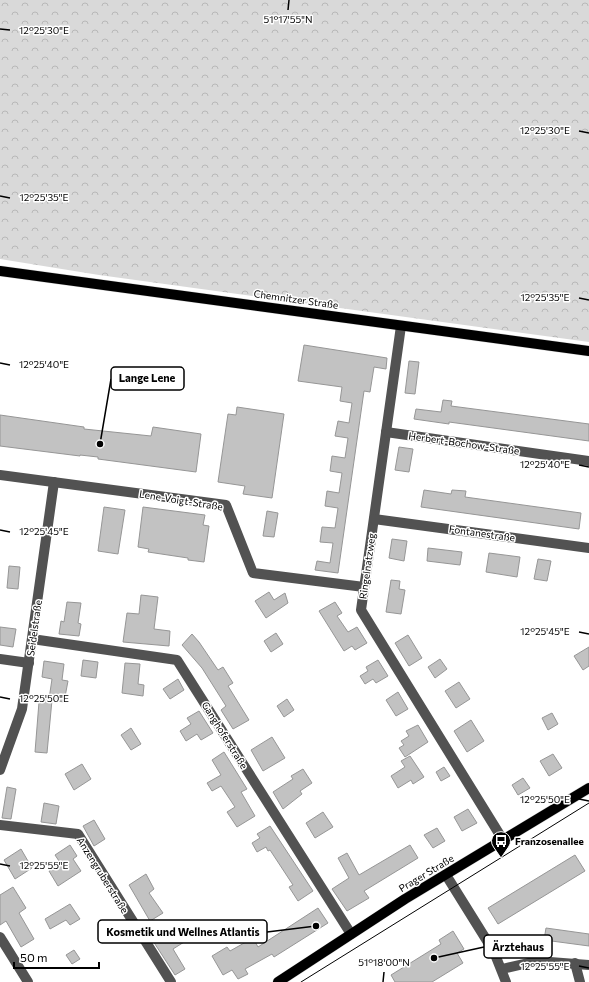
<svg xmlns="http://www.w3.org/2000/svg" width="589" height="982" font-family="Commissioner,sans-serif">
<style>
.forest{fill:url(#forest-crowns)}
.building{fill:#c2c2c2;stroke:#969696}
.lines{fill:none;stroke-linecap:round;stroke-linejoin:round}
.major-casing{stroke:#dbdbdb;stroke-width:11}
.minor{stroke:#525252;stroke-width:10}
.major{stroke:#000;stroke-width:10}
.tram{stroke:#000;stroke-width:1}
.ticks{fill:none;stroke:#000;stroke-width:1.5}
.labels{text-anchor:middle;stroke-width:3;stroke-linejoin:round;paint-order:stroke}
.street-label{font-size:10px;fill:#000;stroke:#fff}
.poi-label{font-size:10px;font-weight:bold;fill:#000;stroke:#fff;text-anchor:start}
.ticks-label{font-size:10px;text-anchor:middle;fill:#000;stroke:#fff;stroke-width:3;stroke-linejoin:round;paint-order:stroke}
.leader{fill:none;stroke:#000;stroke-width:1.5}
.callout-dot{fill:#000;stroke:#fff;stroke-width:1.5}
.callout{fill:#fff;stroke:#000;stroke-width:1.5}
.callout-label{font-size:11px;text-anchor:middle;font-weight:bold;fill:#000}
</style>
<defs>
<pattern id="forest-crowns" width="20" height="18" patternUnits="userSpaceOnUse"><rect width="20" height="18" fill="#d9d9d9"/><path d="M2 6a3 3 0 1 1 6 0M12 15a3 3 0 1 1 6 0" fill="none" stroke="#b8b8b8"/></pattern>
</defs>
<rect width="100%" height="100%" fill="#fff"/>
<path class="forest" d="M0 0H589V342L99 275 0 259Z"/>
<g class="building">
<path d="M304 345 387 358 386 369 374 367 370 392 364 391 338 573 315 570 317 561 330 563 333 543 320 542 322 527 335 528 338 508 325 506 327 491 339 493 342 473 330 471 332 456 345 458 348 438 335 436 338 421 349 423 352 403 340 401 342 387 298 381Z"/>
<path d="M409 361 419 362 415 394 405 393Z"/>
<path d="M443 400 452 401 451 406 589 424V441L449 422V424L414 419 416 409 441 412Z"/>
<path d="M237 407 284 414 272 498 243 494 245 486 218 482 228 414 236 415Z"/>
<path d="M0 415 84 427V429L151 436 153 427 201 434 196 472 98 459V457L80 455V456L0 446Z"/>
<path d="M399 447 413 449 409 472 395 470Z"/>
<path d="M424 490 451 494 452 490 466 491 465 497 581 513 579 529 421 507Z"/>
<path d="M104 507 125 510 118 554 98 551Z"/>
<path d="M143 507 205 515 203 525 209 526 204 562 188 560V558L148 552 149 549 138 547Z"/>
<path d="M267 511 278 513 274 537 263 536Z"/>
<path d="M392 539 407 541 404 561 389 558Z"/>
<path d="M428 548 462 552 460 565 427 561Z"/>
<path d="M489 553 520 557 517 577 486 572Z"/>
<path d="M538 559 551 561 547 581 534 579Z"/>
<path d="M9 566 20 567 18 589 7 588Z"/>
<path d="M391 580 400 581 399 589 405 590 401 614 386 612Z"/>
<path d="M269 592 274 600 285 593 288 603 266 618 255 601Z"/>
<path d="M141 595 158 597 154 629 170 631 169 646 123 642 127 613 139 614Z"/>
<path d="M67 602 81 603 78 623 81 624 79 636 59 634 61 621 64 622Z"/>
<path d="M335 602 342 613 337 616 348 632 357 627 367 643 355 650 352 646 344 651 319 611Z"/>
<path d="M0 627 16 629 13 647 0 645Z"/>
<path d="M276 633 283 644 271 652 264 641Z"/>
<path d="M192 634 199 642 218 670 223 667 233 683 228 686 249 720 233 729 221 710 226 706 202 668 182 645Z"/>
<path d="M408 635 422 658 409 666 395 643Z"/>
<path d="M589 647V666L583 670 574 656Z"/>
<path d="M440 659 447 669 435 678 428 667Z"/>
<path d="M83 660 98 662 96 678 81 676Z"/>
<path d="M378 660 388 676 376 683 373 679 365 684 360 676 368 671 366 667Z"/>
<path d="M44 661 64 664 62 680 68 681 64 702 52 700 47 753 35 752 39 702 40 703 41 699H49L52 679 42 677Z"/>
<path d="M125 663 140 664 138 684 144 685 143 696 122 693Z"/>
<path d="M178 679 184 690 170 699 163 689Z"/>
<path d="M459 682 470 699 456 708 445 691Z"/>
<path d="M398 692 408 709 396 716 386 700Z"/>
<path d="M287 699 294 710 284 717 277 706Z"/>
<path d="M199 711 213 733 201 740 197 734 186 741 180 731 191 724 187 718Z"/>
<path d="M552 713 558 724 548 730 542 718Z"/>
<path d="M471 720 484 741 467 752 454 731Z"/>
<path d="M418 725 428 742 405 757 399 748 404 745 401 741 409 736 406 731Z"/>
<path d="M131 728 141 744 131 750 121 735Z"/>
<path d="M272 737 285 758 263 771 251 750Z"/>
<path d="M224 752 247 789 241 792 255 816 237 827 227 812 235 807 221 786 212 791 207 783 221 775 212 760Z"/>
<path d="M553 754 562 768 549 776 540 761Z"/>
<path d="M410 756 424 777 413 784 411 780 398 788 391 776 405 767 401 761Z"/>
<path d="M82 764 91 779 74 790 65 774Z"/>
<path d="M444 767 450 776 441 781 436 772Z"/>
<path d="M303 769 312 783 300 791 302 794 283 809 273 792 293 779 291 776Z"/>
<path d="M523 778 530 788 518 795 512 785Z"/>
<path d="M7 787 16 789 11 819 2 818Z"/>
<path d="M44 803 59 806 56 824 41 822Z"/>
<path d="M468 809 477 823 462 831 454 817Z"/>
<path d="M323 812 333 827 315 838 306 823Z"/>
<path d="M94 820 105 839 94 846 83 826Z"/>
<path d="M270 826 313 891 298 901 289 887 293 885 270 850 268 851 266 847 257 852 252 843 260 838 257 834Z"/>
<path d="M437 828 445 841 433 848 424 835Z"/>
<path d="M70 845 77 856 73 859 81 871 58 886 49 871 61 864 55 855Z"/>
<path d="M410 845 418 858 364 891 369 898 347 911 332 889 349 878 338 858 347 853 359 875Z"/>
<path d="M21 849 32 868 15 879 4 860Z"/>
<path d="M575 855 585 871 498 924 488 908Z"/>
<path d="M146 874 154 889 149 893 163 913 150 921 129 885Z"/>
<path d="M13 887 26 908 19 913 34 939 21 947 6 921 0 925V895Z"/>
<path d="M70 904 80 919 70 925 66 920 50 929 45 919Z"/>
<path d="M318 908 328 923 274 957 272 954 245 969 248 974 238 979 232 970 223 975 212 956 227 947 230 951 253 938 258 947Z"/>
<path d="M180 924 189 939 173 949 185 969 175 975 153 941Z"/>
<path d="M546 928 589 934V946L544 940Z"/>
<path d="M453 931 464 949 457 953 463 963 432 982H395L391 975 441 944 439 940Z"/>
<path d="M74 950 80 959 72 964 66 955Z"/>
</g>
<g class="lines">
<g class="major-casing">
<g id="major">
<path d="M0 271 589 351"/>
<path d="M278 982 405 899 589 788"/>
</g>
</g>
<g class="minor">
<path d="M401 326 361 610 503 840"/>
<path d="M386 432 589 461"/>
<path d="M0 475 226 505 253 573 364 587"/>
<path d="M374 519 589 548"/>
<path d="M32 639 177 660 351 934"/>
<path d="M0 659 29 663"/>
<path d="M0 770 22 709 54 482"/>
<path d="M0 825 78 834 171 982"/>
<path d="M446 875 494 952 506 982"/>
<path d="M0 937 28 982"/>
<path d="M575 963 580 982"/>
<path d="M502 969 537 961 589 965"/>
</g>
<use href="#major" class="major"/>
<path class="tram" d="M301 982 589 803"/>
</g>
<path class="ticks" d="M288 10 289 0M0 29 10 30M579 131 589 133M0 196 10 198M579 298 589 300M0 363 10 365M579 465 589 467M0 530 10 532M579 632 589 634M0 697 10 699M579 799 589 801M0 864 10 866M579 966 589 968M383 982 384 972"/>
<defs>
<g id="bus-pin" transform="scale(1)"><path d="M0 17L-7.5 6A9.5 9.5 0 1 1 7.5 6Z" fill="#000" stroke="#fff"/><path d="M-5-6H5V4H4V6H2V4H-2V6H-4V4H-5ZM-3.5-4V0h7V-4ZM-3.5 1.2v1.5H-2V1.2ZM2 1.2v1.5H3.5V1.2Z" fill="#fff"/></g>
</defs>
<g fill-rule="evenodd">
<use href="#bus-pin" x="501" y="841"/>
</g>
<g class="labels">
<g class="street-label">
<text transform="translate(296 299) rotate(8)" y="4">Chemnitzer Straße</text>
<text transform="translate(464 443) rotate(8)" y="4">Herbert-Bochow-Straße</text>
<text transform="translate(181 500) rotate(9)" y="4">Lene-Voigt-Straße</text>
<text transform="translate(482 533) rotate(8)" y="4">Fontanestraße</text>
<text transform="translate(367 566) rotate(-82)" y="4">Ringelnatzweg</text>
<text transform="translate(34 628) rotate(-82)" y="4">Seidelstraße</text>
<text transform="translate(225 735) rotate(58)" y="4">Ganghoferstraße</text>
<text transform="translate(426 873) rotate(-31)" y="4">Prager Straße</text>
<text transform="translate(103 875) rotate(58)" y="4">Anzengruberstraße</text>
</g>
<g class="poi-label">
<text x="515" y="845">Franzosenallee</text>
</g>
</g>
<g class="ticks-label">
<text x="288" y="23">51°17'55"N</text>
<text x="44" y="34">12°25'30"E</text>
<text x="545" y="134">12°25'30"E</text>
<text x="44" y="201">12°25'35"E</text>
<text x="545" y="301">12°25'35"E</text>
<text x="44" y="368">12°25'40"E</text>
<text x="545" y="468">12°25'40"E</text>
<text x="44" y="535">12°25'45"E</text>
<text x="545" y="635">12°25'45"E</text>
<text x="44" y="702">12°25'50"E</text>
<text x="545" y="803">12°25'50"E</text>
<text x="44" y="869">12°25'55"E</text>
<text x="384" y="966">51°18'00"N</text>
<text x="545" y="970">12°25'55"E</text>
</g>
<path class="leader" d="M100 444L111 379M316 926L267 932M434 958L484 947"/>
<g class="callout-dot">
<circle cx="100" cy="444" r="4"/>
<circle cx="316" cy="926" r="4"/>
<circle cx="434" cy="958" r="4"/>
</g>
<g class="callout">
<rect x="111" y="367" width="73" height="23" rx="4"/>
<rect x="98" y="920" width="169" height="23" rx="4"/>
<rect x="484" y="935" width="68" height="23" rx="4"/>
</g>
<g class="callout-label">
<text x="147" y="382">Lange Lene</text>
<text x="183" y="936">Kosmetik und Wellnes Atlantis</text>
<text x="518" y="951">Ärztehaus</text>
</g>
<path d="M14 962v6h85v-6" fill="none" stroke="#000000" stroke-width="2"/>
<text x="20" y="962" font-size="12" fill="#000000" stroke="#ffffff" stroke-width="3" paint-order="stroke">50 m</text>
</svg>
